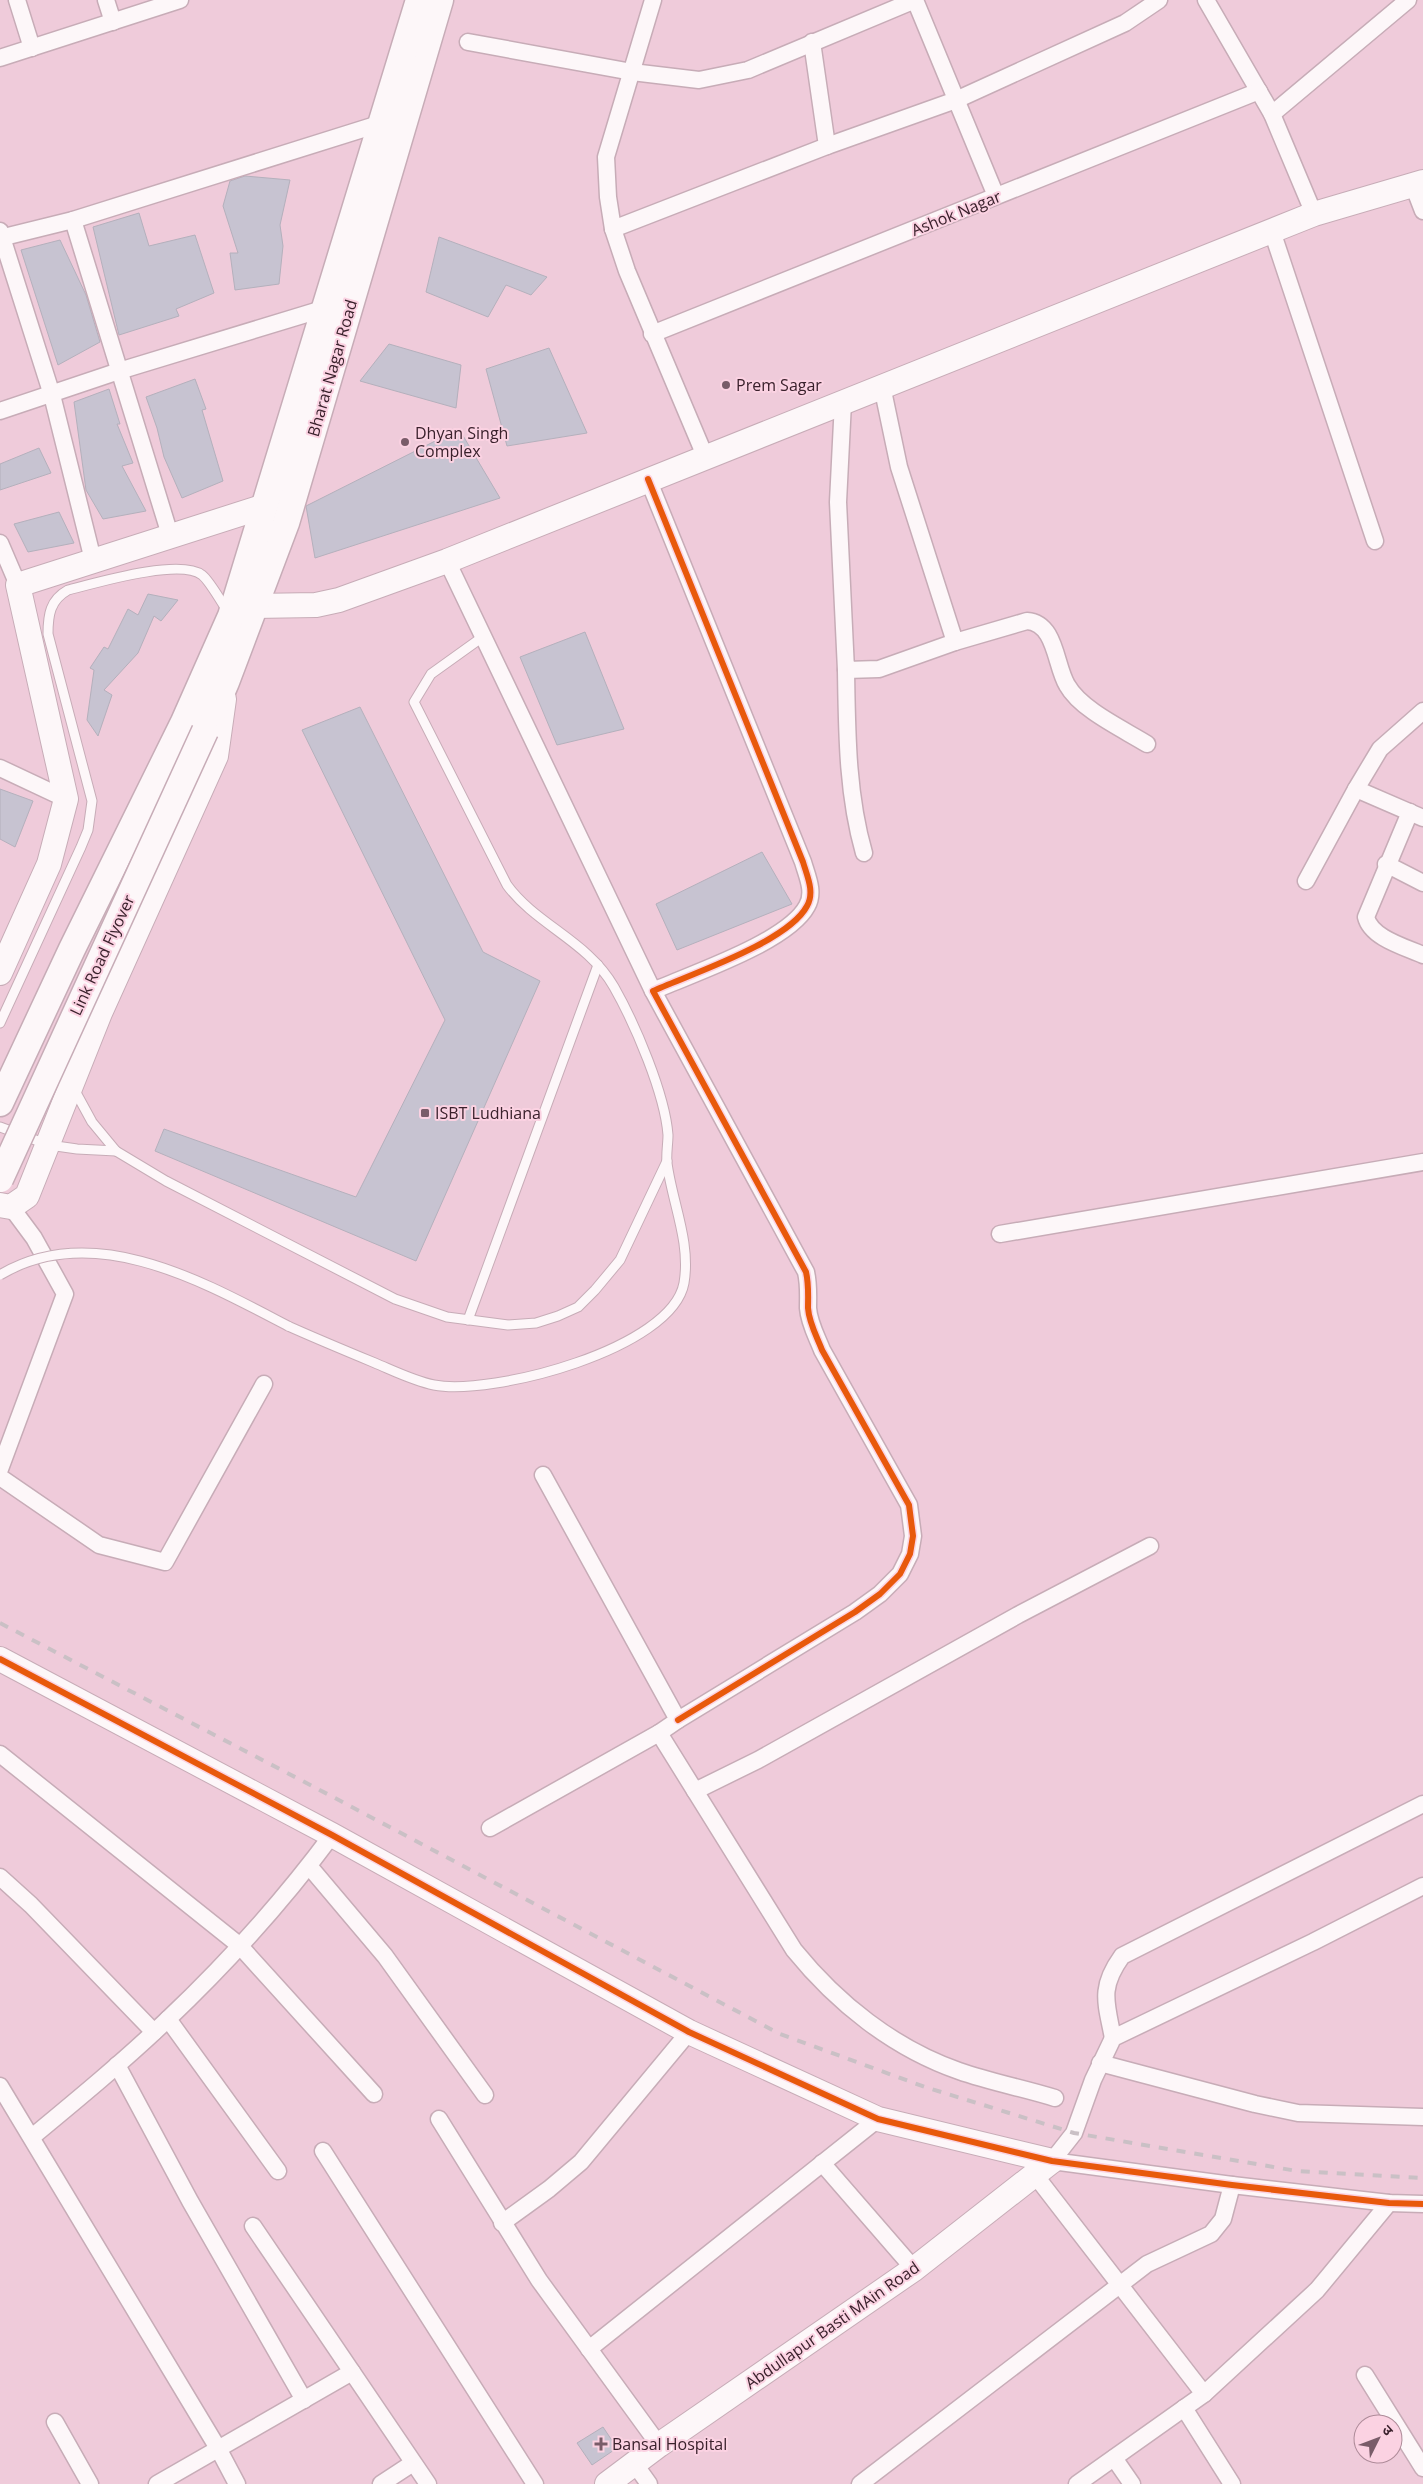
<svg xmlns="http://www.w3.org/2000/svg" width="1423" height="2484" font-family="'Open Sans','Noto Sans Devanagari',sans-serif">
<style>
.building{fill:#c7c3d1;stroke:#b4b0bc}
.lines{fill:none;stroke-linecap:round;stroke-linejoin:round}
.lane-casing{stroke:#c7acb7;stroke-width:11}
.street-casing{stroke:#c7acb7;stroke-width:19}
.secondary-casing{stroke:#c7acb7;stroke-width:26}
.primary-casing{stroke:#c7acb7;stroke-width:29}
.lane{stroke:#fdf7f9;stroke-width:9}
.street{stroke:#fdf7f9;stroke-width:16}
.secondary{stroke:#fdf7f9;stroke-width:24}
.primary{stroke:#fdf7f9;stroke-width:26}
.rail{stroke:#cac0c5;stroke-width:4;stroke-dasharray:9 9;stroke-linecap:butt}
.lane-bridge-casing{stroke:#c7acb7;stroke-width:11;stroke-linecap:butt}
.primary-bridge-casing{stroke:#c7acb7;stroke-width:29;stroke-linecap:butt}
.lane-bridge{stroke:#fdf7f9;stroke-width:9}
.primary-bridge{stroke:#fdf7f9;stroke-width:26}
.cycleway-casing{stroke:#fbd2e2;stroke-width:9}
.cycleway{stroke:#e8590c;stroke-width:6}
.poi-dot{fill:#795c69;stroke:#fbd2e2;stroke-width:2}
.labels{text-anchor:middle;stroke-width:4;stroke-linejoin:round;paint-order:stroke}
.street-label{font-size:16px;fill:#3a212c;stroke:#fbd2e2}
.poi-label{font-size:16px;fill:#3a212c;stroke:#fbd2e2;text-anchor:start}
</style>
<rect width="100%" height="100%" fill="#efcbda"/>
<g class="building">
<path d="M245 176 290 180 280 225 283 246 279 284 235 290 230 253H238L223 206 230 181Z"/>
<path d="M139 213 149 246 195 235 214 293 176 309 179 316 119 335 93 227Z"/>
<path d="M439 237 547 277 531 295 506 285 488 317 426 292Z"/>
<path d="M60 240 86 295 100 342 58 365 21 250Z"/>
<path d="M389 344 461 365 456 408 360 381Z"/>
<path d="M549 348 587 433 507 446 486 369Z"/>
<path d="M195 379 206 409 202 410 223 481 182 498 164 457 157 428 146 397Z"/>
<path d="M109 389 120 424H117L133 463 122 466 146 511 103 519 86 490 74 402Z"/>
<path d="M459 429 500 498 315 558 306 506Z"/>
<path d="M39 448 51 473 0 490V464Z"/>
<path d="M59 512 74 543 28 552 14 524Z"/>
<path d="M148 594 178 600 161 621 154 616 138 653 104 690 112 695 98 736 87 720 94 670 90 668 104 647 108 649 128 609 138 615Z"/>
<path d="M585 632 624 729 557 745 520 657Z"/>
<path d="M360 707 483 952 540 981 416 1261 155 1151 164 1129 356 1197 445 1020 302 730Z"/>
<path d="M0 789 33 801 15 847 0 839Z"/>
<path d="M762 852 792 904 677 950 656 904Z"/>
<path d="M603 2427 617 2448 592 2465 577 2443Z"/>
</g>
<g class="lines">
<g class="lane-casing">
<g id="lane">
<path d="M0 1023 81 847 88 830 92 801 48 634C48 615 50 600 68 590 96 583 180 558 202 575 209 580 222 603 228 612"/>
<path d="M74 1089 92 1122 116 1151 166 1181 395 1299 447 1317 508 1325 536 1323 558 1316 578 1307 595 1290 620 1260 667 1161"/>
<path d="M0 1127 49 1145 77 1149 116 1151"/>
<path d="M468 1320 598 965"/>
<path d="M288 1326C317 1339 346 1351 375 1363 394 1371 414 1381 434 1385 492 1396 672 1349 684 1283 691 1242 672 1202 667 1163 666 1154 668 1144 668 1135 665 1094 635 1024 614 987 588 941 536 925 507 885L414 702 431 674 484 636"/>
</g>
</g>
<g class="street-casing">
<g id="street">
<path d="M17 0 32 48"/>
<path d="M106 0 113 22"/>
<path d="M653 0 606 157 608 197 613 229 627 271 705 456"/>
<path d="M1206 0 1272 114 1314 214"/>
<path d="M468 42 632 72 699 80 748 70 915 0 996 196"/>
<path d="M0 58 180 0"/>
<path d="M1272 114 1408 0"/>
<path d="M827 146 956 100 1125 23 1159 0"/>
<path d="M1413 185 1423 211"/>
<path d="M73 220 170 535"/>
<path d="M613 229 827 146 812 42"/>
<path d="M0 231 52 395 93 560"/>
<path d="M1272 231 1375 541"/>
<path d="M0 238 73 220 382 123"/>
<path d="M652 334 1259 91"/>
<path d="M843 402 838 502 846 670 879 669 955 642 899 467 882 386"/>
<path d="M0 411 119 371 326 308"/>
<path d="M648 479 803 862C807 876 815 892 807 906 788 942 691 974 653 991L806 1272C809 1285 808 1296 808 1308 809 1323 817 1337 822 1350L909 1505 913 1536 910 1554 900 1574 880 1594 855 1612 678 1720"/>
<path d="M0 543 18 585"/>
<path d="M447 561 653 991"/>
<path d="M955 642 1027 621C1056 623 1055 665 1067 685 1081 710 1123 729 1147 744"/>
<path d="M846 670C847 732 847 794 864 853"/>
<path d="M0 768 66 799"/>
<path d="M1356 789 1423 818"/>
<path d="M1410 812 1366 917C1371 938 1405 947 1423 955"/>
<path d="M1386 864 1423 883"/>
<path d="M1306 881 1356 789 1380 749 1423 711"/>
<path d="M1000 1234 1423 1162"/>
<path d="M0 1469 65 1294 34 1238 11 1207"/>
<path d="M543 1475 678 1720 659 1733 794 1950C837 2003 893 2048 959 2071 990 2082 1023 2088 1055 2098"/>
<path d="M0 1477 99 1545 165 1562 264 1384"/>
<path d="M0 1754 239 1945 374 2094"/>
<path d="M695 1791 758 1760 1018 1615 1150 1546"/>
<path d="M490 1828 659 1733"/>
<path d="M309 1866 385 1956 485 2095"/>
<path d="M0 1877 31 1905 154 2032"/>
<path d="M168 2019 278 2171"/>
<path d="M1113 2038C1106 2002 1099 1988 1122 1956L1423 1804"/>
<path d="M1100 2063 1255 2104 1298 2113 1423 2117"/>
<path d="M117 2065 190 2201 304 2400"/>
<path d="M0 2086 219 2450 237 2484"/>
<path d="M439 2119 539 2280 659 2445"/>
<path d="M32 2137C78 2099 124 2061 167 2020 226 1964 283 1901 332 1835"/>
<path d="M323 2151 535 2484"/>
<path d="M1052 2161 1074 2133 1093 2080 1113 2038 1313 1942 1423 1886"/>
<path d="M1052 2161 1232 2185 1389 2203 1423 2204"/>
<path d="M822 2163 914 2269"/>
<path d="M1035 2175 1204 2394"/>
<path d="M502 2223 549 2189 581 2162 689 2032"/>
<path d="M253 2226 428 2484"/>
<path d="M589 2349 878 2119"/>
<path d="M1365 2375 1423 2468"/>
<path d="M1184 2408 1232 2484"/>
<path d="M55 2422 90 2484"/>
<path d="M1114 2458 1132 2484"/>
<path d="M634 2463 649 2484"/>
<path d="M157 2484 352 2372"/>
<path d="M381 2484 413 2463"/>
<path d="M860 2484 1147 2264 1211 2234 1223 2219 1232 2185"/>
<path d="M1077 2484 1204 2394 1317 2290 1389 2203"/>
</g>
</g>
<g class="secondary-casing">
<g id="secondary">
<path d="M254 606 316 605 339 600 447 561 1314 214 1423 182"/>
<path d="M0 973 49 864 66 799 18 585 265 506"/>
<path d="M0 1205 11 1207 27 1196 100 1013 216 756 224 699"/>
<path d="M0 1659 332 1835 689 2032 878 2119 1052 2161"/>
<path d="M607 2484 659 2445 914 2269 1052 2161"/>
</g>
</g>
<g class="primary-casing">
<g id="primary">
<path d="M205 731 226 682 286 523 440 0"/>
<path d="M0 1103 72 949 184 722 231 616 419 0"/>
</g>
</g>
<use href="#lane" class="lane"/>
<use href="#street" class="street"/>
<use href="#secondary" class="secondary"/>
<use href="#primary" class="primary"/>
<path class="rail" d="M0 1623 316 1788 780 2034 925 2087 1074 2133 1297 2171 1423 2178"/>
<g class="lane-bridge-casing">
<path id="lane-bridge" d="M0 1275C93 1219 204 1282 288 1326"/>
</g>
<g class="primary-bridge-casing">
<path id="primary-bridge" d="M0 1179 205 731"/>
</g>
<use href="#lane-bridge" class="lane-bridge"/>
<use href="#primary-bridge" class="primary-bridge"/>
<g class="cycleway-casing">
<g id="cycleway">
<path d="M648 479 803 862C807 876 815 892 807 906 788 942 691 974 653 991L806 1272C809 1285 808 1296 808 1308 809 1323 817 1337 822 1350L909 1505 913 1536 910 1554 900 1574 880 1594 855 1612 678 1720"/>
<path d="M0 1659 332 1835 689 2032 878 2119 1052 2161 1232 2185 1389 2203 1423 2204"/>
</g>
</g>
<use href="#cycleway" class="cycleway"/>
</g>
<g class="poi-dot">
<circle cx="726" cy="385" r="5"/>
<circle cx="405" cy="442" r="5"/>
<rect x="420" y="1108" width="10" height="10" rx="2.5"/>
<path d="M598.5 2436.5h5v5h5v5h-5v5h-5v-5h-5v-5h5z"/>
</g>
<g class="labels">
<g class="street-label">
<text transform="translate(956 213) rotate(-22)" y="6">Ashok Nagar</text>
<text transform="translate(332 368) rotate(-74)" y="6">Bharat Nagar Road</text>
<text transform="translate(102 955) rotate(-65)" y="6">Link Road Flyover</text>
<text transform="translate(832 2325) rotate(-35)" y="6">Abdullapur Basti MAin Road</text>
</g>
<g class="poi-label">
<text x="736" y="391">Prem Sagar</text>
<text x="415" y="439">Dhyan Singh<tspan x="415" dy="18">Complex</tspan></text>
<text x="435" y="1119">ISBT Ludhiana</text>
<text x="612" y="2450">Bansal Hospital</text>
</g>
</g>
<g transform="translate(1378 2439) rotate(48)"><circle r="24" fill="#fbd2e2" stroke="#ae8b99"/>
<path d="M0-4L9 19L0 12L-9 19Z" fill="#795c69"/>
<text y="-8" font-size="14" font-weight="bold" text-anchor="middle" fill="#3a212c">उ</text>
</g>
</svg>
